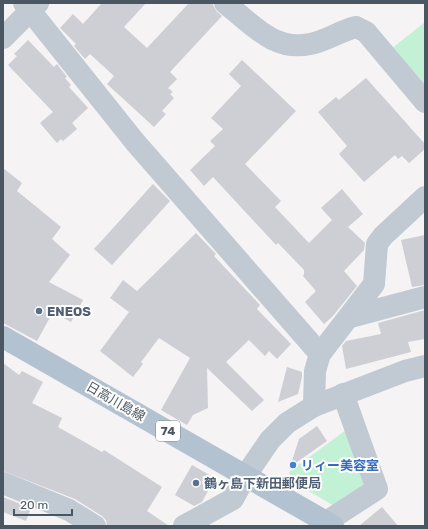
<svg xmlns="http://www.w3.org/2000/svg" width="428" height="529" font-family="Rubik,'Noto Sans JP',sans-serif">
<style>
.green{fill:#c3f1d5}
.building{fill:#cdcfd5}
.lines{fill:none;stroke-linecap:round;stroke-linejoin:round}
.minor{stroke:#c1cad2;stroke-width:22}
.major{stroke:#b3c2d1;stroke-width:22}
.service-dot{fill:#5c6f8a;stroke:#fff;stroke-width:1.5}
.shop-dot{fill:#3f7fe0;stroke:#fff;stroke-width:1.5}
.labels{text-anchor:middle;stroke-width:4;stroke-linejoin:round;paint-order:stroke}
.shield{fill:#fff;stroke:#808990;stroke-width:1}
.shield-label{font-size:12px;font-weight:bold;fill:#4a5661}
.service-label{font-size:13px;font-weight:bold;fill:#4e5e75;stroke:#fff;text-anchor:start}
.street-label{font-size:13px;fill:#4a5661;stroke:#fff}
.shop-label{font-size:13px;font-weight:bold;fill:#366cbe;stroke:#fff;text-anchor:start}
</style>
<rect width="100%" height="100%" fill="#f5f3f3"/>
<g class="green">
<path d="M425 22V92L390 50Z"/>
<path d="M346 430 365 481 363 486 334 506 292 481 289 472Z"/>
</g>
<g class="building">
<path d="M102 3H146L124 27 147 48 189 3H212L217 12 222 16 170 72 177 79 168 88 173 92 170 94 174 98 162 111 166 114 154 127 107 84 114 76 90 54 85 59 74 46 76 44 60 28 73 14 83 24Z"/>
<path d="M28 40 54 67 57 64 67 77 65 78 71 85 69 87 88 108 72 123 77 129 63 141 61 139 57 143 40 123 53 112 8 65 17 56 14 54Z"/>
<path d="M242 60 296 111 245 164 281 201 275 207 309 243 332 220 321 208 342 189 363 214 348 227 365 243 364 250 344 271 357 286 333 316 324 324 305 302 316 291 303 276 304 274V270L278 243 276 245 213 177 204 186 190 170 215 146 210 141 223 129 211 118 241 86 229 74Z"/>
<path d="M366 78 425 144V149L409 163 402 156 398 159 395 155 364 182 339 154 347 146 318 112 336 97 339 100Z"/>
<path d="M3 168 22 183 17 191 61 227 52 239 70 255 49 282 83 300 71 322 53 312 37 341 3 323Z"/>
<path d="M153 184 170 201 112 265 94 249Z"/>
<path d="M196 233 216 254 214 256 260 305 257 309 291 344 277 359 269 351 265 356 249 340 226 362 264 400 252 411 207 368 208 408 193 415 187 425 161 410 190 358 159 338 141 362 143 364 133 377 100 351 129 312 110 298 123 280 137 291Z"/>
<path d="M425 235V285L412 287 401 240Z"/>
<path d="M425 310V339L408 342 411 352 346 369 342 346 346 341 381 334 378 323Z"/>
<path d="M3 363 19 375 22 371 43 382 32 403 62 418 58 427 102 452 104 450 162 487 147 511 169 526H107L106 520 102 516 75 499 3 471Z"/>
<path d="M287 367 302 372V377L298 394 278 402Z"/>
<path d="M317 426 327 441 290 467 299 439Z"/>
<path d="M192 465 215 478 202 502 194 506 175 495Z"/>
<path d="M3 497 31 508 26 521 3 512Z"/>
<path d="M382 507 398 526H359Z"/>
</g>
<g class="lines">
<g class="minor">
<path d="M24 3 135 142 320 354"/>
<path d="M225 3C252 24 274 52 310 44 326 41 340 31 356 27L366 32 425 102"/>
<path d="M3 38 38 3"/>
<path d="M350 317 425 297"/>
<path d="M314 406 315 371 320 354 374 284 377 244 383 236 425 197"/>
<path d="M3 483 69 510 95 526"/>
<path d="M326 522 377 489 343 394"/>
<path d="M184 526 233 499 246 475 270 440 287 423 314 406 405 371 425 366"/>
</g>
<path class="major" d="M3 337 333 526"/>
</g>
<g class="service-dot">
<circle cx="39" cy="311" r="4"/>
<circle cx="196" cy="483" r="4"/>
</g>
<circle class="shop-dot" cx="293" cy="465" r="4"/>
<g class="labels">
<rect class="shield" x="156" y="421" width="24" height="20" rx="3"/>
<g class="shield-label">
<text x="168" y="435">74</text>
</g>
<g class="service-label">
<text x="47" y="316">ENEOS</text>
<text x="204" y="488">鶴ヶ島下新田郵便局</text>
</g>
<g class="street-label">
<text transform="translate(116 401) rotate(30)" y="5">日高川島線</text>
</g>
<g class="shop-label">
<text x="301" y="470">リィー美容室</text>
</g>
</g>
<rect width="428" height="529" fill="none" stroke="#4a5661" stroke-width="8"/>
<path d="M14 509v6h58v-6" fill="none" stroke="#4a5661" stroke-width="2"/>
<text x="20" y="509" font-size="12" fill="#4a5661" stroke="#ffffff" stroke-width="3" paint-order="stroke">20 m</text>
</svg>
